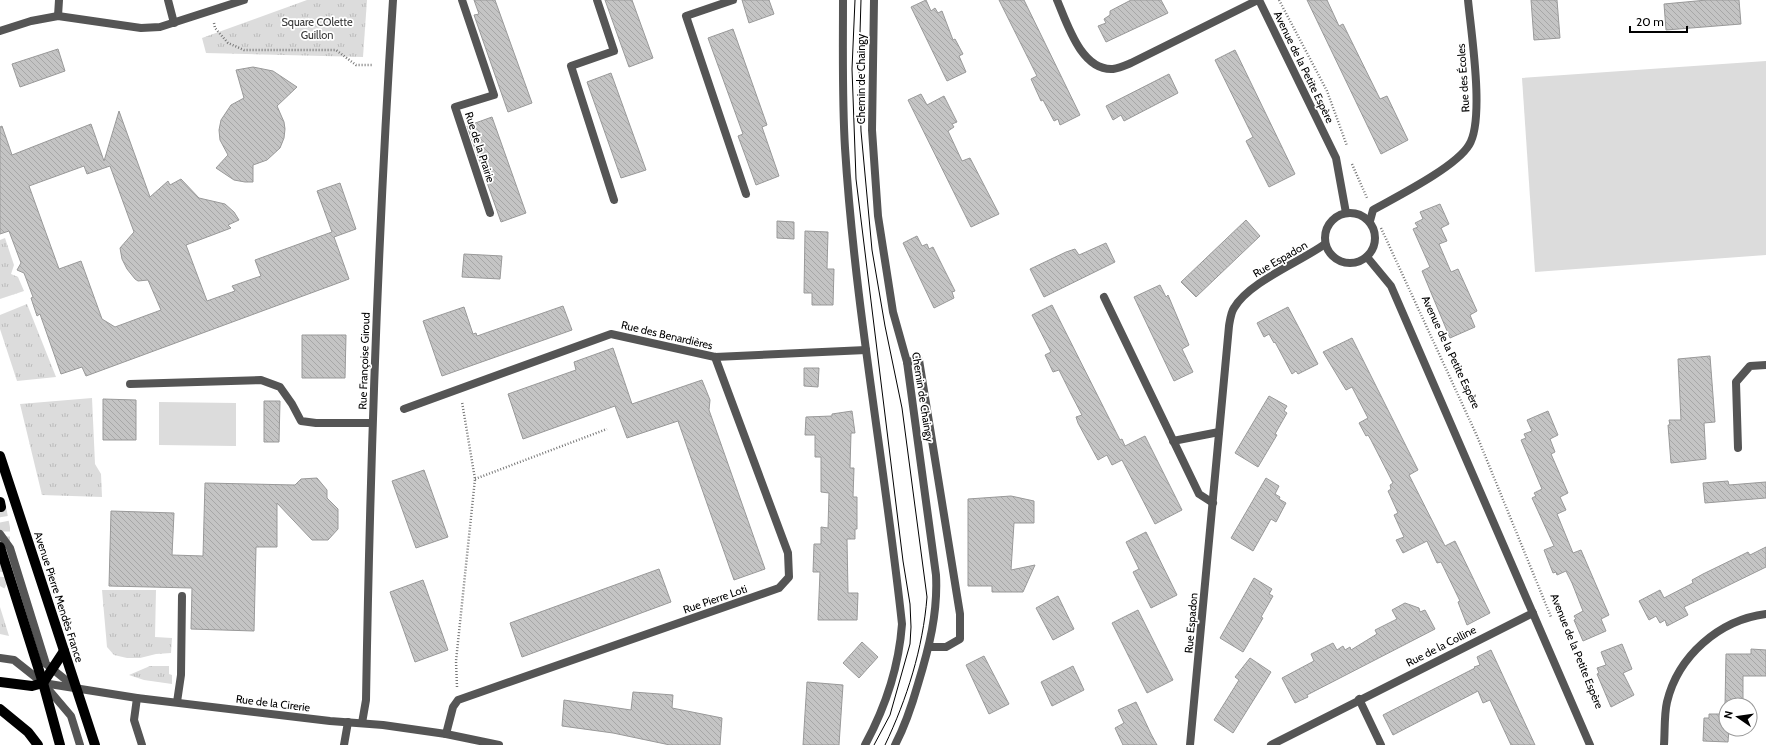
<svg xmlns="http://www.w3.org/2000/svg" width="1766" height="745" font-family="Cabin,sans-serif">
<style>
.grass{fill:url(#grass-tufts)}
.garden{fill:#dcdcdc}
.building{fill:url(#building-back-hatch);stroke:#999;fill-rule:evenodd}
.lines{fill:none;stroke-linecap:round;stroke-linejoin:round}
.primary-tunnel{stroke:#d9d9d9;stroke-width:10;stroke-dasharray:10 5;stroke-linecap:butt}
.path{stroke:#777;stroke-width:2.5;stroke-dasharray:1 2;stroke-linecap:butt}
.service{stroke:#555;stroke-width:8}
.minor{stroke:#555;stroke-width:8}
.tertiary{stroke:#555;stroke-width:8}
.primary{stroke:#000;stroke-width:10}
.tram{stroke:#000;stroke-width:1}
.labels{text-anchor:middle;stroke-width:3.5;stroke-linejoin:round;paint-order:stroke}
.park-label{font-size:11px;fill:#333;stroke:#fff}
.street-label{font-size:11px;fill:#000;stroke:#fff}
</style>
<defs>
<pattern id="grass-tufts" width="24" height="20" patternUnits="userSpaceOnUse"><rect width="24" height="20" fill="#dcdcdc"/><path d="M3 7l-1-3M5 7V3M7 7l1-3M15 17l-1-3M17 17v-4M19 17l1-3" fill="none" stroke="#bbb"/></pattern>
<pattern id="building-back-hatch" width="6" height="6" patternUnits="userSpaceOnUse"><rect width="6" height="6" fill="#c4c4c4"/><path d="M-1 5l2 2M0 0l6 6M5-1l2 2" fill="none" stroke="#a7a7a7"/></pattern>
</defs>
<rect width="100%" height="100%" fill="#fff"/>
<g class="grass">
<path d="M307 0H367L363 57 206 53 202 38Z"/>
<path d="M5 238 14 265 11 274 18 277 24 291 0 299V240Z"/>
<path d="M27 304 56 377 17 381 0 329V315Z"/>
<path d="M92 398 95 464 101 474 102 497 42 495 20 404Z"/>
<path d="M102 590H156L155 637 172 638 171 653 156 654 140 658H127L114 655 107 647Z"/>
<path d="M0 607 9 636 0 634Z"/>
<path d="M150 666H169V674L172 675V684L144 680 129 675Z"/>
</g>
<g class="garden">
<path d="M1766 61V255L1535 272 1522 78Z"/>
<path d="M159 402 236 403V446L159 445Z"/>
</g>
<g class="building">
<path d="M474 0H495L532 103 508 112 474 15 479 14Z"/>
<path d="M605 0H632L653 58 629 67Z"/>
<path d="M742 0H769L774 14 749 23Z"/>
<path d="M926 0 931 11 935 8 938 13 942 11 953 40 955 39 963 54 959 56 966 72 947 81 911 7Z"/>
<path d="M999 0H1024L1080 115 1060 125 1058 119 1054 121 1043 100 1041 101 1031 79 1037 76Z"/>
<path d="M1131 0H1161L1168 13 1106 42 1098 26 1106 23 1104 19 1110 15V11Z"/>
<path d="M1307 0H1327L1339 26 1343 24 1380 99 1387 96 1408 140 1381 154Z"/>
<path d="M1531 0H1557L1560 38 1534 40Z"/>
<path d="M1707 0H1739L1741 24 1666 30 1664 4Z"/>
<path d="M733 29 767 125 762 127 779 176 756 185 738 136 743 134 708 38Z"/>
<path d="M58 49 65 71 20 87 12 64Z"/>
<path d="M1235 50 1295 174 1269 187 1246 141 1253 137 1215 60Z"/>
<path d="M253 67 273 71 297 87 277 106 284 122 285 129 284 138 280 148 267 160 253 165V182H245L234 180 216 168 228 155 220 140 219 130 221 120 231 105 244 98 236 70Z"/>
<path d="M611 73 646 170 621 178 587 82Z"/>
<path d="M1169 74 1178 93 1124 121 1121 115 1113 120 1106 106Z"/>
<path d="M921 94 927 105 944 96 957 122 952 124 954 127 948 131 962 161 970 158 999 214 971 227 908 100Z"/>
<path d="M119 111 150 197 168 181 170 185 181 179 199 198 225 204 234 212 239 220 228 225 231 228 186 245 207 301 235 291 232 286 261 276 255 260 332 232 317 191 340 183 356 229 334 237 349 279 86 376 82 367 61 374 40 314 37 316 31 298 33 297 24 273 17 270 21 263 9 231 0 234V127L2 126 12 155 91 124 104 161ZM84 166 87 174 110 166 134 232 120 248 122 259 127 269 135 279 138 281 148 280 161 310 115 327 102 319 81 261 59 269 29 186Z"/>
<path d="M492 117 526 213 501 222 467 126Z"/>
<path d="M1440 204 1449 224 1441 228 1447 241 1439 244 1451 272 1458 269 1477 311 1470 315 1475 327 1450 338 1422 271 1430 267 1413 229 1418 227 1415 223 1423 219 1420 212Z"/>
<path d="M1246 220 1260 236 1196 297 1181 282Z"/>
<path d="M777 221 794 222V239L777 238Z"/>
<path d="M805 231 828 232 827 269H834L833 305H812V293H804Z"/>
<path d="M917 236 922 246 927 244 929 249 933 247 955 291 952 292 954 298 934 308 903 243Z"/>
<path d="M1106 243 1115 262 1044 297 1030 269 1066 252 1075 249 1079 255Z"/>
<path d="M464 254 502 256 500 279 462 277Z"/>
<path d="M1160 285 1166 297 1168 295 1189 345 1182 349 1193 372 1174 381 1134 297Z"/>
<path d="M1052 305 1120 440 1122 439 1125 446 1145 436 1182 510 1155 524 1122 460 1112 465 1107 455 1098 460 1078 423 1076 417 1082 415 1071 394 1059 370 1053 372 1045 355 1051 352 1032 315Z"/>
<path d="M563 306 572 330 442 376 423 321 464 307 473 334 476 333 477 336Z"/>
<path d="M1288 307 1318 364 1298 374 1296 371 1292 374 1275 342 1274 343 1269 334 1264 337 1257 323Z"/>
<path d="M302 335H346L345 378H302Z"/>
<path d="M1352 338 1418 470 1409 475 1445 546 1455 541 1490 613 1467 625 1458 602 1460 601 1441 562 1437 563 1427 541 1403 553 1396 540 1404 537 1394 515 1398 513 1388 491 1391 489 1390 485 1393 483 1371 440 1368 435 1366 436 1359 423 1368 418 1352 387 1346 390 1323 352Z"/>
<path d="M613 348 632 404 702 380 710 400 709 410 765 569 734 580 678 421 627 438 615 406 523 439 508 394 576 370 574 362Z"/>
<path d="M1710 356 1715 422 1704 423 1706 459 1671 463 1668 425H1670L1669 420H1681L1678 359Z"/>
<path d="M804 368H819L818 387 804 386Z"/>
<path d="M1269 396 1287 406 1284 411 1287 413 1275 434 1277 435 1258 467 1235 453Z"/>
<path d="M103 399 136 400V440H103Z"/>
<path d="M264 401H280L279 442H264Z"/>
<path d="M852 411 855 433H851L850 468H854L853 497H857V529H855V539H847L848 593H858L857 620H818L820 572H813L814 544H821V527L828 528 829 493 821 492V457H815V435H805L806 417 832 416V414Z"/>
<path d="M1548 411 1558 435 1550 439 1555 452 1551 454 1568 493 1560 497 1566 510 1557 514 1573 553 1581 550 1609 615 1601 619 1606 631 1583 641 1574 620 1576 619 1574 616 1583 611 1572 583 1566 571 1557 575 1556 572 1553 573 1544 550 1554 546 1532 498 1536 496 1534 493 1542 489 1521 440 1526 438 1524 434 1532 431 1527 420Z"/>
<path d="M424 470 448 537 416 548 392 481Z"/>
<path d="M317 478 327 490V498L338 509V529L328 540H312L277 503V547H256L254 631 191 629 192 588 109 586 111 511 174 513 172 555 203 556 205 483 295 485 301 479Z"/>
<path d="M1266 478 1279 486 1275 494 1280 497 1279 499 1286 503 1276 522 1271 519 1253 551 1231 538Z"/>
<path d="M1728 481 1729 485 1766 482V498L1705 503 1703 483Z"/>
<path d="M1011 496 1034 501V523H1014L1011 570 1035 565 1023 592H992V586H968V499Z"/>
<path d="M1146 532 1177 595 1151 608 1133 572 1139 569 1126 542Z"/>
<path d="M1766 547V567L1684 607 1688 615 1667 626 1665 620 1660 623 1656 616 1649 620 1639 601 1660 590 1664 598 1693 583 1692 580 1703 574 1742 555 1748 552 1750 555Z"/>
<path d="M659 569 671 602 522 657 510 623Z"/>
<path d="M1254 578 1272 589 1269 594 1273 596 1261 617 1263 618 1243 652 1220 638Z"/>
<path d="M423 580 448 650 415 662 390 592Z"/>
<path d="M1058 596 1074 629 1053 640 1036 608Z"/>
<path d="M1405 603 1419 608 1420 612 1425 610 1435 629 1307 695 1308 697 1295 703 1282 678 1314 661 1311 654 1333 643 1337 650 1343 646 1345 650 1350 647 1351 650 1377 634 1375 630 1397 619 1392 610Z"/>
<path d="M1138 610 1173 680 1147 693 1112 623Z"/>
<path d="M862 642 878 657 859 678 843 663Z"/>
<path d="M1622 644 1632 669 1623 673 1634 695 1611 707 1597 674 1599 673 1597 668 1606 665 1601 652Z"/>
<path d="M1751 649 1766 650V676H1743V705H1725L1726 654H1751Z"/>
<path d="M1491 650 1535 745H1511L1490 700 1483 703 1478 691 1393 735 1383 715 1475 668 1474 667 1480 665 1477 657Z"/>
<path d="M984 656 1009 704 989 714 966 665Z"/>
<path d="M1250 658 1271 672 1233 733 1214 720 1239 680 1235 677Z"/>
<path d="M1073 666 1084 690 1052 706 1041 682Z"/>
<path d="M807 682 843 685 839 745H803Z"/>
<path d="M633 692 673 695 672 708 722 718 720 745H670L613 733 562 726 564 700 631 710Z"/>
<path d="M1136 702 1151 734 1157 745H1123L1115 728 1124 723 1118 710Z"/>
<path d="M1709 714H1726V729H1729L1728 742 1703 741 1704 718H1709Z"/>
</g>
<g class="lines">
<g class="primary-tunnel">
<path d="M1 507 5 528V547"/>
<path d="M0 586 4 579 5 563"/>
</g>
<g class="path">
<path d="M1279 0 1327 91 1347 146"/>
<path d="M214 23 215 28 228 43 244 50H336L356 65H373"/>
<path d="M1352 164 1367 198"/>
<path d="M1381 228 1477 436 1551 617"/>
<path d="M475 479 607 429"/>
<path d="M457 687 456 661 475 479 462 402"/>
</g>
<g class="service">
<path d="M907 362 919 360 960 614V639L946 647H929"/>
<path d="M130 384 261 380 280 387 292 404 301 421 316 423H372"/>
<path d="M0 534 10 548 46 664 76 688"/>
<path d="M0 658 14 660 43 683 71 716 80 745"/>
<path d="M137 698 134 720 142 745"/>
<path d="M177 702 181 675 182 596"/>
<path d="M344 745 348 722"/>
</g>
<g class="minor">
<path d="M168 0 174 23"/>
<path d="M462 0 494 95 455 107 490 213"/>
<path d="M597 0 614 51 571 66 614 200"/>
<path d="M733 0 686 16 746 194"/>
<path d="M1057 0C1067 23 1081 71 1113 69 1119 68 1126 65 1131 63L1258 0"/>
<path d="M58 16 59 0"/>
<path d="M0 31 31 21 58 16 141 28 160 27 244 0"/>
<path d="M1370 221 1373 210C1396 197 1456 167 1469 145 1485 120 1471 32 1468 0"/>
<path d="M1104 297 1199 494 1213 503"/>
<path d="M404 409 611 334 715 357 866 350"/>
<path d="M1173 441 1219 432"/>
<path d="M1738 448 1736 382 1750 366 1766 365"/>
<path d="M43 683 137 698 330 721 383 725 446 734 499 745"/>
<path d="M1359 699 1381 745"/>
<path d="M362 723 366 700C370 466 378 233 393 0"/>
<path d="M446 734 453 707 458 700 779 588 789 577 788 553 715 357"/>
<path d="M1190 745 1229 326C1230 320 1231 312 1234 308 1249 282 1300 262 1325 244"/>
<path d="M1271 745 1533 613"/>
<path d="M1664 745C1665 731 1664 715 1667 702 1678 656 1719 620 1766 614"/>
</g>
<g class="tertiary">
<path d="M843 0C843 49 842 99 845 148 855 307 885 466 902 624 899 666 885 708 865 745"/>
<path d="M874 0 872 130 878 216 893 312 907 362 936 575C938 613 929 648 918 684 912 705 905 726 895 745"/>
<path d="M1259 0 1336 158 1346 213"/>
<circle cx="1350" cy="238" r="25"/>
<path d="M1367 257 1391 286 1590 745"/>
</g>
<g class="primary">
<path d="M0 456 95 745"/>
<path d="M0 502 1 507"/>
<path d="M0 547 43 683 60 745"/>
<path d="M0 682 32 686 43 683 64 651"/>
<path d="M0 709 28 732 38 745"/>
</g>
<g class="tram">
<path d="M855 0 852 69 856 179 903 561 910 604 911 627 910 644 890 715 874 745"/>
<path d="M861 0 859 66 861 131 872 250 885 326 902 408 927 597C923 648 907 699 885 745"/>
</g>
</g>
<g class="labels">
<g class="park-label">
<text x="317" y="26">Square COlette<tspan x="317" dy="13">Guillon</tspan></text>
</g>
<g class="street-label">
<text transform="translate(1304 67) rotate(64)" y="4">Avenue de la Petite Espère</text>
<text transform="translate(1463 78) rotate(-94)" y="4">Rue des Écoles</text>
<text transform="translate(861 79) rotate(-90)" y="4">Chemin de Chaingy</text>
<text transform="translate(480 147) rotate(72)" y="4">Rue de la Prairie</text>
<text transform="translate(1280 259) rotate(-30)" y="4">Rue Espadon</text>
<text transform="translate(667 335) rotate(13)" y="4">Rue des Benardières</text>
<text transform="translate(1451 352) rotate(65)" y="4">Avenue de la Petite Espère</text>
<text transform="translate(364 361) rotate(-88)" y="4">Rue Françoise Giroud</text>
<text transform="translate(923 397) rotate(81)" y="4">Chemin de Chaingy</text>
<text transform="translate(59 597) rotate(72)" y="4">Avenue Pierre Mendès France</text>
<text transform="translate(715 599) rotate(-19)" y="4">Rue Pierre Loti</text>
<text transform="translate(1191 623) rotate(-85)" y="4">Rue Espadon</text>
<text transform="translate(1441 646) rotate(-27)" y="4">Rue de la Colline</text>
<text transform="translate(1577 651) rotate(68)" y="4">Avenue de la Petite Espère</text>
<text transform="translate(273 703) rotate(7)" y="4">Rue de la Cirerie</text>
</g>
</g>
<g transform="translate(1738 717) rotate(283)"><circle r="19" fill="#ffffff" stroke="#999999"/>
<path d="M0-3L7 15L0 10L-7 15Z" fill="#000000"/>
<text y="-6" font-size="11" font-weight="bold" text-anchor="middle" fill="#000000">N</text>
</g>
<path d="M1630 26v6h57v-6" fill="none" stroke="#000000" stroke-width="2"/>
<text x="1636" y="26" font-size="12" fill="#000000" stroke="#ffffff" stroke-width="3" paint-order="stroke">20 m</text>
</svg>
